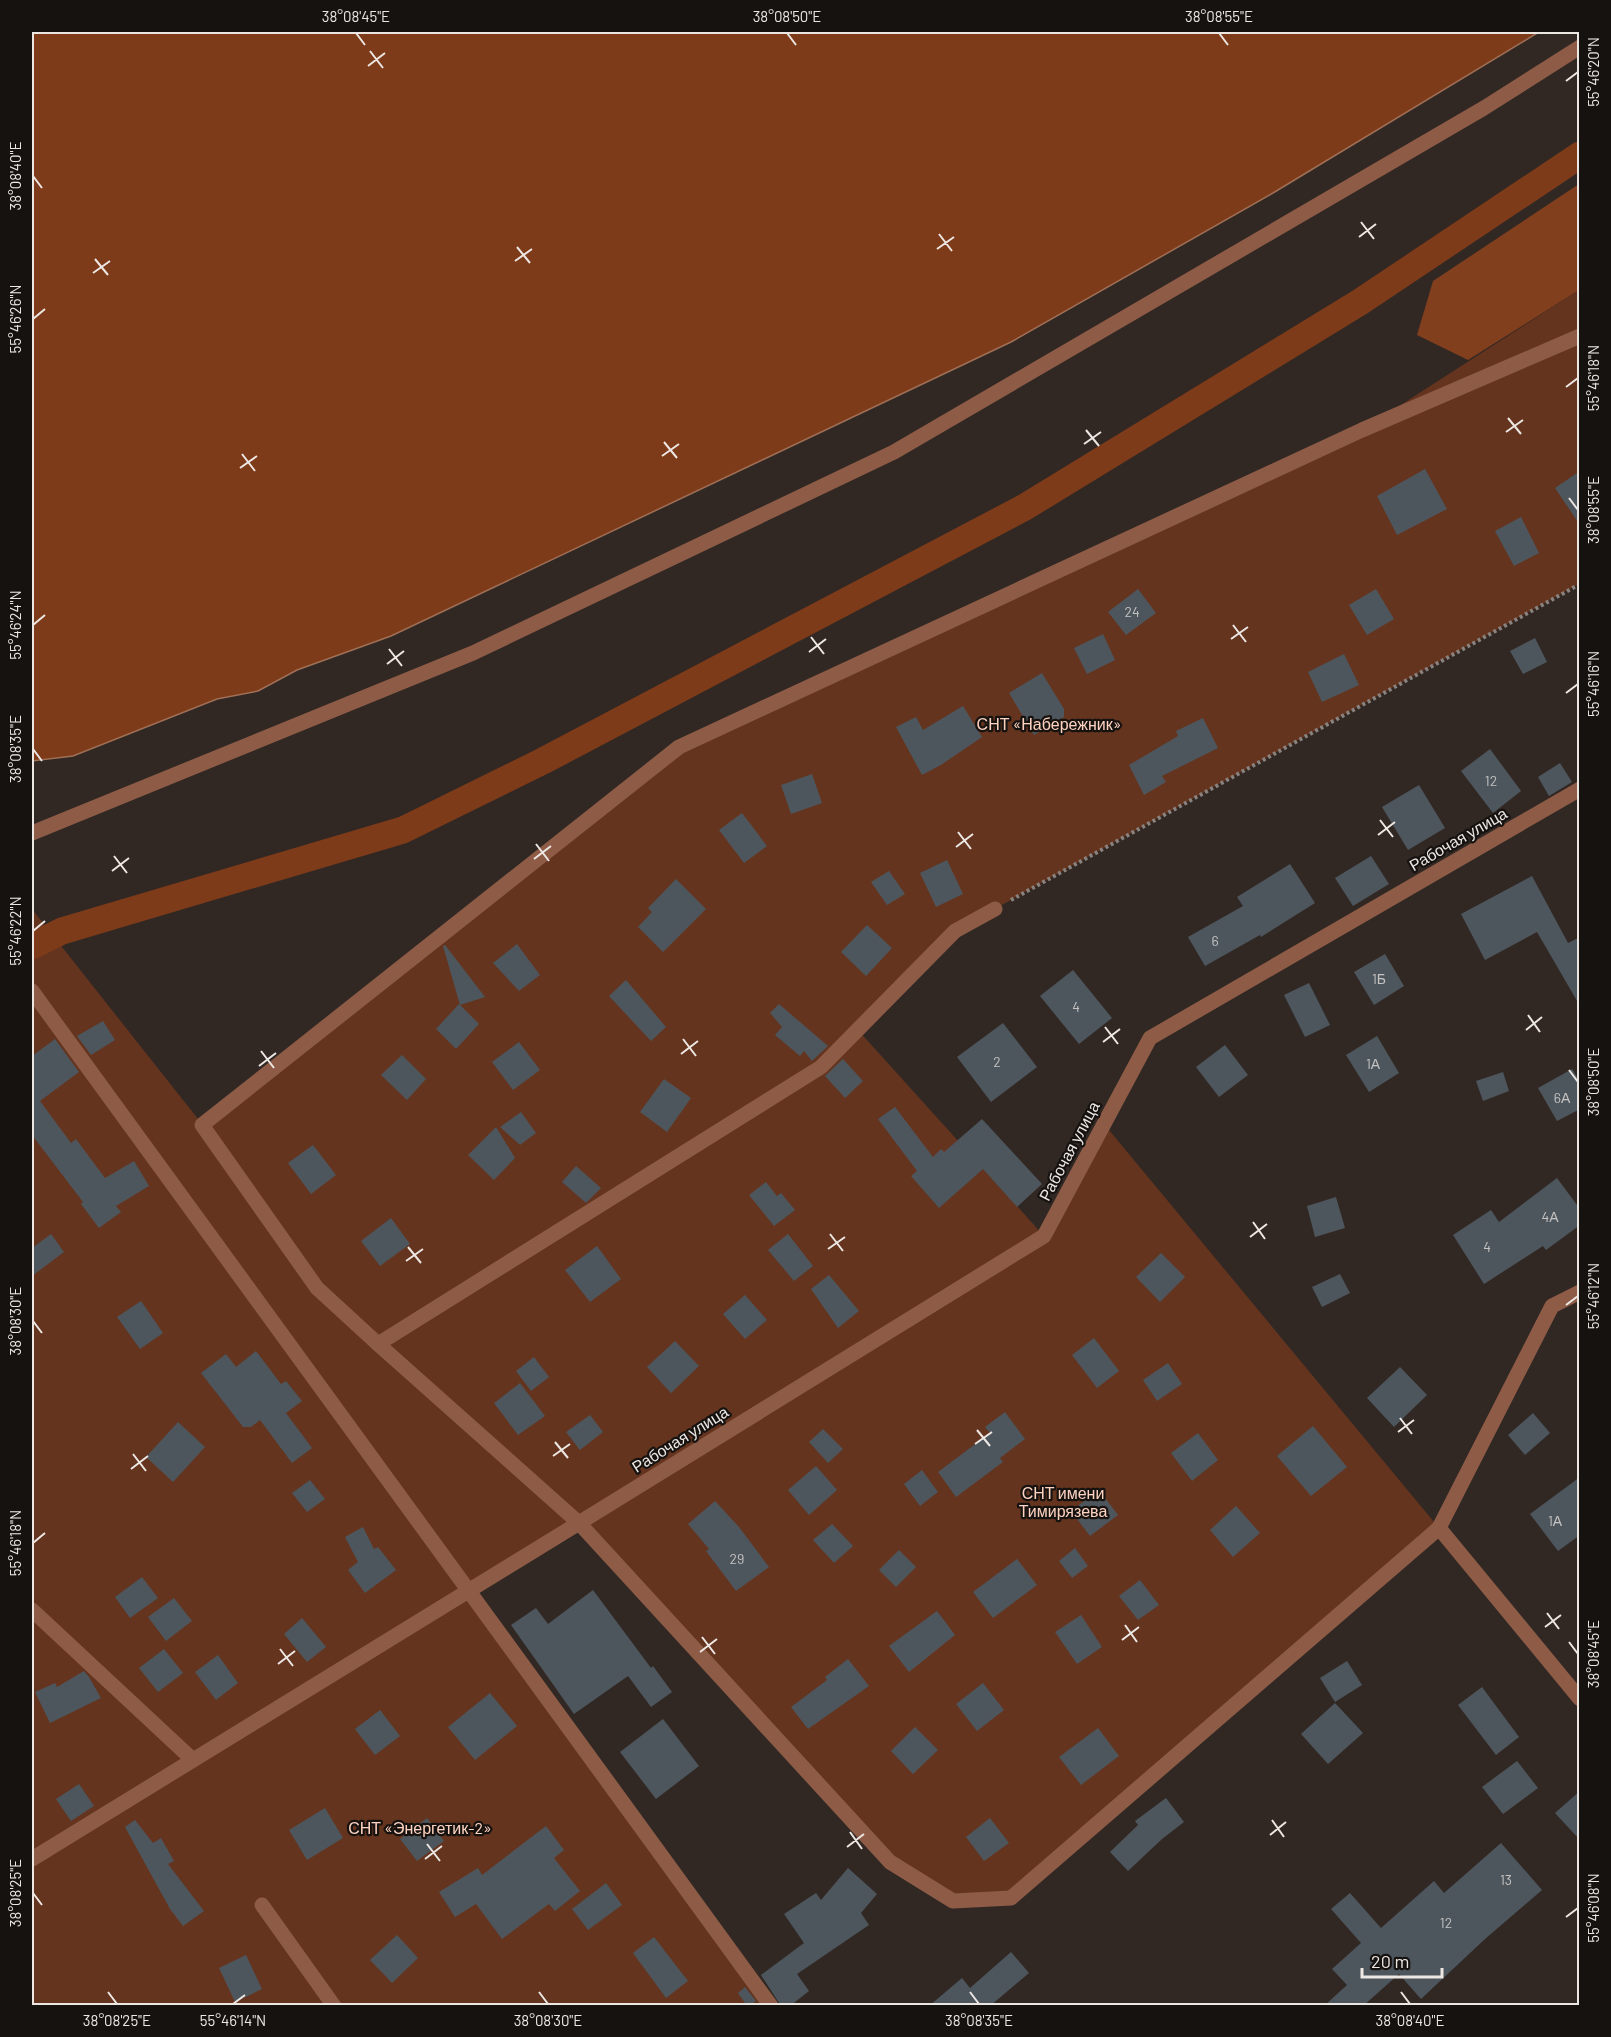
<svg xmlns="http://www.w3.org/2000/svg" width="1611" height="2037" font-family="Barlow,sans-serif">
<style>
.green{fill:#64341e}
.forest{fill:#823f1d}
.water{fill:#7e3b19;stroke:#9f6f56;stroke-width:1.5}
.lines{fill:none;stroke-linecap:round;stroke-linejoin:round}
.canal{stroke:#7e3b19;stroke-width:27}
.building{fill:#4e565d}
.path{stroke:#8a827e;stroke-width:4;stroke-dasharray:3 3;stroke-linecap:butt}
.minor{stroke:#8e5c46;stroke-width:15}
.ticks{fill:none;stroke:#ede7e4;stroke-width:2}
.labels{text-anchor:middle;stroke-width:4.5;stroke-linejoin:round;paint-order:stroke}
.number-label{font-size:14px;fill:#c5c3c2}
.park-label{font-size:16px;fill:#fdd3c0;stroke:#161210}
.street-label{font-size:16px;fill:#ede7e4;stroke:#161210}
.neatline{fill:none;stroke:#ede7e4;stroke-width:2}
.ticks-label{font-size:15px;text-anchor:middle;fill:#ede7e4}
</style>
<rect width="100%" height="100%" fill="#312824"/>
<path class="green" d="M1579 290V584L955 931 857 1029 1044 1236 1104 1124 1439 1528 1011 1898 953 1901 890 1862 579 1523 468 1590 771 2005H32V909L202 1124 679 747 1362 430Z"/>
<path class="forest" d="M1579 184V290L1468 360 1417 335 1433 281Z"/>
<path class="water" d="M32 32H1539L1273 193 1011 342 391 636 297 670 258 691 217 699 73 756 32 761Z"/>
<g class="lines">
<path class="canal" d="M32 946 62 931 403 830 543 761 1025 507 1360 302 1580 155"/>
</g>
<g class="building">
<path d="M1425 469 1447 509 1397 535 1377 496Z"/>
<path d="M1580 471V525L1555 488Z"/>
<path d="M1521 517 1539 553 1514 566 1495 531Z"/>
<path d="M1138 589 1156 613 1126 635 1108 612Z"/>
<path d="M1376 589 1394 619 1367 635 1349 605Z"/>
<path d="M1103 634 1115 660 1087 674 1074 648Z"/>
<path d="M1535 638 1547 662 1523 674 1510 651Z"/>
<path d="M1344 654 1359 685 1322 702 1308 672Z"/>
<path d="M1042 673 1064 709V717L1034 735 1009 693Z"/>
<path d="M963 706 982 737 941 765 922 775 896 727 916 717 923 730Z"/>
<path d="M1203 718 1218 748 1162 776 1166 782 1144 795 1129 765 1178 736 1176 731Z"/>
<path d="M1490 749 1521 791 1493 813 1461 771Z"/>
<path d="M1560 763 1572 782 1549 796 1538 777Z"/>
<path d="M812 774 822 803 791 814 781 785Z"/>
<path d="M1419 785 1445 828 1408 850 1382 807Z"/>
<path d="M742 813 767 846 744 863 719 830Z"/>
<path d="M1371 856 1389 884 1353 906 1335 878Z"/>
<path d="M947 860 963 894 936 907 920 873Z"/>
<path d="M1290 864 1315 903 1261 937 1260 935 1205 966 1188 937 1243 906 1237 897Z"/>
<path d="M889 871 905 894 887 905 871 882Z"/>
<path d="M1532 876 1568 943 1580 937V1006L1537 932 1485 960 1461 914Z"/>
<path d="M676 879 706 909 663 952 638 927 652 912 648 908Z"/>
<path d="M867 925 892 948 866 976 841 952Z"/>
<path d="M517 944 540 975 519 991 493 963Z"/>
<path d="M445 945 485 997 460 1005 443 946Z"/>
<path d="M1385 954 1404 986 1374 1005 1354 972Z"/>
<path d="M1073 970 1112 1018 1079 1044 1040 996Z"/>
<path d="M626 980 666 1027 651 1041 609 996Z"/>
<path d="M1309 983 1330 1025 1305 1037 1284 995Z"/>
<path d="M459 1004 479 1024 456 1049 436 1029Z"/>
<path d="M779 1004 828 1046 812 1061 804 1051 800 1056 775 1035 782 1027 770 1013Z"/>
<path d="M103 1021 115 1040 91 1055 77 1036Z"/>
<path d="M1003 1023 1037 1067 991 1102 957 1057Z"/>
<path d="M1377 1036 1399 1073 1369 1092 1346 1055Z"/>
<path d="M55 1039 79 1072 40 1101 71 1143 76 1139 105 1178 134 1161 149 1186 116 1206 121 1212 99 1228 81 1204 83 1202 32 1135V1056Z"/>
<path d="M519 1042 540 1070 513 1090 492 1062Z"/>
<path d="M1225 1045 1248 1075 1219 1097 1196 1067Z"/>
<path d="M402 1055 426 1079 407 1100 381 1075Z"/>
<path d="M843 1059 863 1081 845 1098 825 1076Z"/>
<path d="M1572 1069 1580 1082V1109L1557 1121 1538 1088Z"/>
<path d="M1503 1072 1509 1091 1483 1101 1476 1081Z"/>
<path d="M664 1079 691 1098 667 1132 640 1112Z"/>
<path d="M895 1107 933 1157 941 1149 944 1152 982 1119 1042 1184 1017 1207 983 1169 939 1208 911 1176 917 1171 878 1119Z"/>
<path d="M521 1112 536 1133 520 1145 500 1127Z"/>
<path d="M496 1127 515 1158 494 1180 468 1155Z"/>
<path d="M313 1145 336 1175 311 1194 288 1163Z"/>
<path d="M576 1166 601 1188 586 1203 562 1182Z"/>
<path d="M1557 1178 1580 1209V1225L1546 1250 1543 1246 1484 1284 1453 1235 1491 1210 1499 1222Z"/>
<path d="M766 1182 777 1196 781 1193 795 1210 774 1226 749 1195Z"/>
<path d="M1336 1197 1345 1228 1315 1237 1307 1206Z"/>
<path d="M391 1218 410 1244 380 1266 361 1241Z"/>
<path d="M51 1234 64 1252 32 1276V1248Z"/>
<path d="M788 1234 813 1266 794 1281 768 1250Z"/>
<path d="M597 1246 621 1279 590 1302 565 1270Z"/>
<path d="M1161 1253 1185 1277 1160 1302 1136 1277Z"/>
<path d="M1340 1274 1350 1293 1322 1307 1312 1287Z"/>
<path d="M829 1275 859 1311 838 1328 811 1289Z"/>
<path d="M745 1295 767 1320 745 1339 723 1314Z"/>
<path d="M141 1301 163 1333 140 1349 117 1317Z"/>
<path d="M1094 1338 1119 1371 1097 1388 1072 1355Z"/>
<path d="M675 1341 699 1366 671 1393 647 1367Z"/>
<path d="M256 1351 281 1384 286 1381 302 1401 286 1413 312 1448 292 1463 260 1420 251 1427H243L201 1373 226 1354 236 1367Z"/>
<path d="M534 1357 549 1377 531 1391 516 1371Z"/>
<path d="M1168 1363 1182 1384 1157 1401 1143 1380Z"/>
<path d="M1400 1367 1427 1395 1394 1427 1367 1398Z"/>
<path d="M520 1383 545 1416 518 1435 494 1403Z"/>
<path d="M1005 1412 1025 1439 1000 1458 1003 1462 956 1497 938 1472 990 1433 985 1427Z"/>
<path d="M1533 1413 1550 1433 1525 1455 1508 1435Z"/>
<path d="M590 1415 603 1432 580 1450 566 1432Z"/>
<path d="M178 1422 205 1447 173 1482 146 1457Z"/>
<path d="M1313 1426 1347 1467 1311 1496 1277 1456Z"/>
<path d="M823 1429 843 1449 828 1463 809 1442Z"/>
<path d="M1198 1433 1218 1460 1192 1481 1171 1453Z"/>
<path d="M816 1466 837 1490 809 1515 788 1490Z"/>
<path d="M922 1470 938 1492 920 1506 904 1484Z"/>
<path d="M1580 1477V1535L1558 1551 1530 1514Z"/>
<path d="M310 1480 325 1499 307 1512 292 1493Z"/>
<path d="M1099 1490 1118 1515 1090 1536 1071 1511Z"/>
<path d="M715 1501 739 1527 769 1567 736 1591 706 1551 709 1549 688 1524Z"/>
<path d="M1236 1506 1260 1533 1233 1557 1210 1530Z"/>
<path d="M832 1524 853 1546 834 1563 813 1540Z"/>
<path d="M363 1527 374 1549 378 1547 396 1570 365 1593 348 1570 358 1562 345 1537Z"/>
<path d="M1075 1548 1088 1566 1072 1578 1059 1561Z"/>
<path d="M899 1550 916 1567 896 1587 879 1570Z"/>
<path d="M1017 1559 1037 1585 993 1618 973 1592Z"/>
<path d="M142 1577 158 1598 130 1618 115 1597Z"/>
<path d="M1140 1580 1159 1605 1138 1620 1119 1596Z"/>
<path d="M593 1590 651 1668 653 1666 672 1692 651 1707 628 1676 574 1714 511 1625 536 1608 548 1624Z"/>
<path d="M174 1598 192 1621 166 1641 148 1617Z"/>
<path d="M937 1611 955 1635 909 1672 889 1646Z"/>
<path d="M1081 1615 1102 1647 1077 1664 1055 1632Z"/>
<path d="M302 1618 326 1647 307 1662 284 1634Z"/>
<path d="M164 1649 183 1673 158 1692 139 1668Z"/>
<path d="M218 1655 238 1683 216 1700 195 1672Z"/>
<path d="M848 1659 869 1686 808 1729 791 1707 827 1680 825 1677Z"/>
<path d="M1347 1661 1362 1685 1335 1702 1320 1678Z"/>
<path d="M84 1671 89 1677 101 1698 50 1723 35 1692 55 1683 57 1687Z"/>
<path d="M983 1683 1004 1710 977 1731 956 1704Z"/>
<path d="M1482 1687 1519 1737 1496 1755 1458 1705Z"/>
<path d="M490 1693 517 1726 475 1760 448 1727Z"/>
<path d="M1335 1703 1363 1733 1328 1764 1301 1734Z"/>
<path d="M380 1710 400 1736 375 1755 355 1729Z"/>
<path d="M663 1719 699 1766 656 1799 620 1752Z"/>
<path d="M915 1727 938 1750 913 1774 891 1751Z"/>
<path d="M1098 1728 1119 1756 1081 1785 1059 1757Z"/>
<path d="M1517 1761 1538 1788 1503 1814 1482 1787Z"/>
<path d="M79 1784 94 1806 71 1821 56 1799Z"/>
<path d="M1580 1791V1840L1555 1813Z"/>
<path d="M1166 1798 1184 1822 1162 1839 1128 1871 1110 1852 1138 1825 1135 1821Z"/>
<path d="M325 1808 343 1838 307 1860 289 1830Z"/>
<path d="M427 1818 444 1841 417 1861 400 1839Z"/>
<path d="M990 1818 1009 1843 984 1861 966 1837Z"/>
<path d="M135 1820 153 1843 161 1838 174 1861 168 1864 204 1911 183 1926 170 1909 125 1827Z"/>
<path d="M546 1826 564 1850 554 1858 580 1891 555 1911 549 1904 502 1939 476 1904 455 1917 439 1892 478 1868 482 1875Z"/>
<path d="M1501 1843 1542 1890 1485 1939 1421 1999 1399 1974 1363 2006H1324L1347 1985 1332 1969 1361 1943 1331 1909 1350 1893 1381 1928 1434 1881 1444 1893Z"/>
<path d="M848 1868 877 1894 861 1913 869 1925 797 1974 809 1991 790 2006H781L761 1975 804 1943 784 1914 816 1893 821 1900Z"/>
<path d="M606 1883 622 1905 588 1930 572 1909Z"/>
<path d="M397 1935 418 1958 392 1983 370 1960Z"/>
<path d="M654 1937 688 1981 666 1998 633 1953Z"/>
<path d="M1011 1952 1029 1973 990 2006H929L962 1978 970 1988Z"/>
<path d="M246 1955 262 1989 235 2002 219 1968Z"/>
<path d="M745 1987 756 2001 749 2006H747L738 1993Z"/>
</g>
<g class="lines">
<path class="path" d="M1011 900 1580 584"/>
<g class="minor">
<path d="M1580 336 1362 430 679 747 202 1125 317 1288 378 1344 579 1523 1044 1236 1150 1038 1580 789"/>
<path d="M32 833 473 653 894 452 1484 108 1580 47"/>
<path d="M32 991 771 2006"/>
<path d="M378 1344 821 1067 955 931 995 909"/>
<path d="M1439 1528 1580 1699"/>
<path d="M32 1610 193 1760"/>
<path d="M32 1859 579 1523 890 1862 953 1901 1011 1898 1439 1528 1552 1306 1580 1292"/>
<path d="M262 1905 334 2006"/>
</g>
</g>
<path class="ticks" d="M356 33 365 45M787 33 796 45M1219 33 1228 45M370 51 383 68M368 66 385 53M1566 81 1578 72M33 176 42 188M1361 222 1374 239M939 234 952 251M1359 237 1376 224M517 247 530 263M937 249 954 237M95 259 108 275M515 261 532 249M93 273 110 261M33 319 45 309M1566 387 1578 378M1508 418 1521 434M1086 430 1099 446M1506 432 1523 420M664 442 677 458M1084 444 1101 432M242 454 255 471M662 456 679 444M240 468 257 456M1569 498 1578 510M33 625 45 615M1233 625 1246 642M811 637 824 654M1231 639 1248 627M389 649 402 666M809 652 826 639M387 664 404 651M1566 693 1578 684M33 749 42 761M1380 820 1393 837M958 832 971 849M1378 835 1395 822M536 844 549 861M956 847 973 834M114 856 127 873M534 859 551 846M112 871 129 858M33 931 45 921M1528 1015 1540 1032M1105 1027 1118 1044M1526 1030 1542 1017M683 1039 696 1056M1103 1042 1120 1029M261 1051 274 1068M681 1054 698 1041M259 1066 276 1053M1569 1070 1578 1082M1253 1222 1265 1239M830 1234 843 1251M1250 1237 1267 1224M408 1247 421 1263M828 1249 845 1237M406 1261 423 1249M1566 1305 1578 1296M33 1321 42 1333M1400 1418 1412 1434M977 1430 990 1446M1398 1432 1414 1420M555 1442 568 1458M975 1444 992 1432M133 1454 146 1471M553 1456 570 1444M131 1469 148 1456M33 1543 45 1533M1547 1613 1559 1629M1125 1625 1137 1642M1545 1627 1561 1615M702 1637 715 1654M1122 1640 1139 1627M1569 1642 1578 1654M280 1649 293 1666M700 1652 717 1639M278 1664 295 1651M1272 1820 1284 1837M850 1832 862 1849M1270 1835 1286 1822M427 1844 440 1861M847 1847 864 1834M425 1859 442 1846M33 1893 42 1905M1566 1917 1578 1908M108 1992 117 2004M539 1992 548 2004M970 1992 979 2004M1401 1992 1410 2004M233 2004 245 1995"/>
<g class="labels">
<g class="number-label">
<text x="1132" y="617">24</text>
<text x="1491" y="786">12</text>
<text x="1215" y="946">6</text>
<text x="1379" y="984">1Б</text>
<text x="1076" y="1012">4</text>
<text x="997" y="1067">2</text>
<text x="1373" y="1069">1А</text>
<text x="1562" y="1103">6А</text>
<text x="1550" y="1222">4А</text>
<text x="1487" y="1252">4</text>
<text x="1555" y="1526">1А</text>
<text x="737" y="1564">29</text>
<text x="1506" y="1885">13</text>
<text x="1446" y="1928">12</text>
</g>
<g class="park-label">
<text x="1049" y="730">СНТ «Набережник»</text>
<text x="1063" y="1499">СНТ имени<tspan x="1063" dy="18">Тимирязева</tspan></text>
<text x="420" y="1834">СНТ «Энергетик-2»</text>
</g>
<g class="street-label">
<text transform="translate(1458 839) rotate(-30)" y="6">Рабочая улица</text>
<text transform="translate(1069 1151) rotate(-62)" y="6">Рабочая улица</text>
<text transform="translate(680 1439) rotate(-32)" y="6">Рабочая улица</text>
</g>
</g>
<rect width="1611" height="2037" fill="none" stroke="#161210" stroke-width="66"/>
<path d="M1362 1968v9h80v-9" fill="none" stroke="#ede7e4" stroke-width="3"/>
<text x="1371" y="1968" font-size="18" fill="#ede7e4" stroke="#161210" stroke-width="4.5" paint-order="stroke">20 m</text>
<rect x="33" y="33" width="1545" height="1971" class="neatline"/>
<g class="ticks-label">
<text x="356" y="22">38°08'45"E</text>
<text x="787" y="22">38°08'50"E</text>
<text x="1219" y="22">38°08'55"E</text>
<text transform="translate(1594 72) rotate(-90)" y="5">55°46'20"N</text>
<text transform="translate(16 176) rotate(-90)" y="5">38°08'40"E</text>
<text transform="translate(16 319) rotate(-90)" y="5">55°46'26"N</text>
<text transform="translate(1594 378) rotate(-90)" y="5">55°46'18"N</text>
<text transform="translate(1594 510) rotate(-90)" y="5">38°08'55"E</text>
<text transform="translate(16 625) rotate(-90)" y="5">55°46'24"N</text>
<text transform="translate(1594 684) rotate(-90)" y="5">55°46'16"N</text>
<text transform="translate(16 749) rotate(-90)" y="5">38°08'35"E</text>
<text transform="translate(16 931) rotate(-90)" y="5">55°46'22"N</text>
<text transform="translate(1594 1082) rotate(-90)" y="5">38°08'50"E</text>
<text transform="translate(1594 1296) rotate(-90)" y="5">55°46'12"N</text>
<text transform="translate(16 1321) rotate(-90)" y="5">38°08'30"E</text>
<text transform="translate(16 1543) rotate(-90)" y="5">55°46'18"N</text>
<text transform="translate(1594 1654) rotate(-90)" y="5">38°08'45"E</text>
<text transform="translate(16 1893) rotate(-90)" y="5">38°08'25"E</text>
<text transform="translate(1594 1908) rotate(-90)" y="5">55°46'08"N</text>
<text x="117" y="2026">38°08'25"E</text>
<text x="233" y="2026">55°46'14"N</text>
<text x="548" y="2026">38°08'30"E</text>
<text x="979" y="2026">38°08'35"E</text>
<text x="1410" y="2026">38°08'40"E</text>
</g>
</svg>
